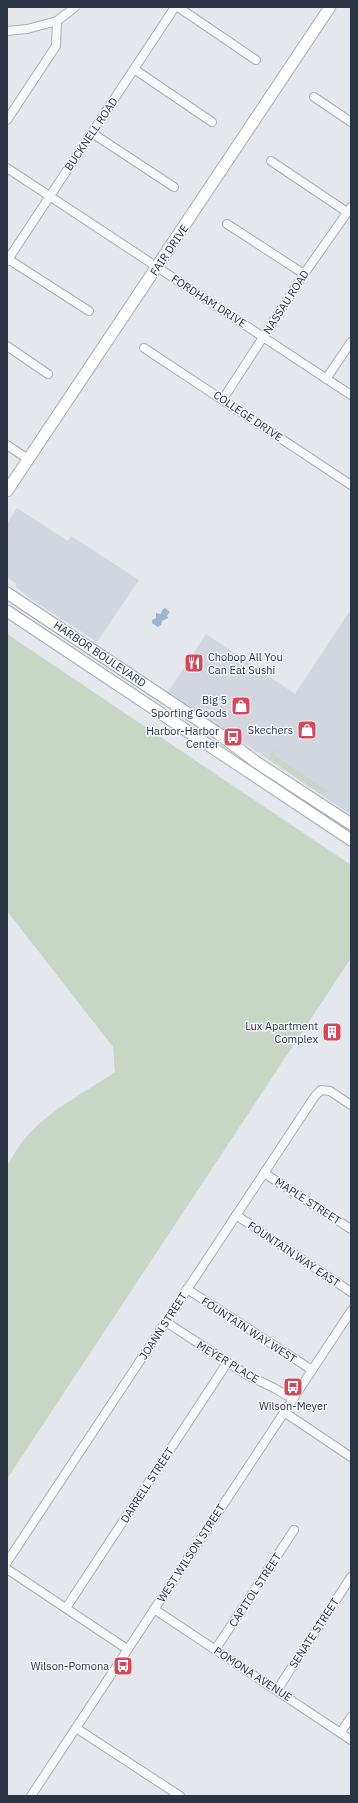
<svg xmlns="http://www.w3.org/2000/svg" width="358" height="1803" font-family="'IBM Plex Sans',sans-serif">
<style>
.built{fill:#d2d6de}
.green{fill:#c9d6c5}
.water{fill:#9fb4cc}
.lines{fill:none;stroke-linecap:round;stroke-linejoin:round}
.minor-casing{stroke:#a9aeb7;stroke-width:10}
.major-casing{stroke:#a3abb8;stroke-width:13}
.minor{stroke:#f7f8fa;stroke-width:8}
.major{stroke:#fff;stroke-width:11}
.labels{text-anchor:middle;stroke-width:3;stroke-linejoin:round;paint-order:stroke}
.street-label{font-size:11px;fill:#2b3445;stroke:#f4f6f9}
.poi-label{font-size:11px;fill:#2b3445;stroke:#f4f6f9;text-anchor:end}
</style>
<rect width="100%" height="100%" fill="#e4e7ec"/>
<g class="built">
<path d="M17 508 68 541 71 536 139 580 97 642 31 599 16 587V583L7 577V531H9L7 529V524Z"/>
<path d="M351 609V815L168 692 206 634 295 694Z"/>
</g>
<g class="green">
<path d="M7 634 351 865V958L7 1479V1166C11 1159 15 1152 20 1145 44 1112 83 1094 115 1072L113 1047 7 911Z"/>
<path d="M274 750 276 752 274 755 328 791 326 795H323L269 759Z"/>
</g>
<path class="water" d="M165 608 170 612 167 615 168 618 162 621 161 625 158 627 152 623V620L156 618V613L161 614 162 610Z"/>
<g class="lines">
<g class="minor-casing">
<g id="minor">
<path d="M178 7 256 60"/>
<path d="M7 31 27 29 57 21 75 7"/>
<path d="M134 69 212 122"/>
<path d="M314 97 351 122"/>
<path d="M7 120 56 46 57 21"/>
<path d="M92 133 174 187"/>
<path d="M271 161 347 212"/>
<path d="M7 168 351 395"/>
<path d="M227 224 304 274"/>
<path d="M8 259 89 311"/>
<path d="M7 261 175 7"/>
<path d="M7 346 48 374"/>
<path d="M144 348 351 485"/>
<path d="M326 379 351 342"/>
<path d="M223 399 304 274 351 207"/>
<path d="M7 445 28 459"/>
<path d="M264 1173 351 1229"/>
<path d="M236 1215 351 1292"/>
<path d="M187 1289 312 1370"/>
<path d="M166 1322 247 1375 274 1388 293 1399"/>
<path d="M284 1412 351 1457"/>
<path d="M7 1562 315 1096 321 1090 330 1091 351 1105"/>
<path d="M7 1569 127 1649"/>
<path d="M66 1608 227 1363"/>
<path d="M154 1609 351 1740"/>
<path d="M215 1650 294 1530"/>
<path d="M120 1661 128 1666"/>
<path d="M277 1690 351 1577"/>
<path d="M76 1728 180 1796"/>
<path d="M341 1732 351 1717"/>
<path d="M31 1796 351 1311"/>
</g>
</g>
<g class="major-casing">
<g id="major">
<path d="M7 491 330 7"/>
<path d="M7 593 219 734 256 762 351 824"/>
<path d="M7 611 351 840"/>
</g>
</g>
<use href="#minor" class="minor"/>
<use href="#major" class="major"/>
</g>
<defs>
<g id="restaurant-square" transform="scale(1)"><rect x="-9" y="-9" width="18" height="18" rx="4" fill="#d1495b" stroke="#f4f6f9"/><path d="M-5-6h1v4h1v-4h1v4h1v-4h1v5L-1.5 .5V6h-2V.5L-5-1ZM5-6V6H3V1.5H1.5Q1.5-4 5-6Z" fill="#fff"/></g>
<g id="shop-square" transform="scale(1)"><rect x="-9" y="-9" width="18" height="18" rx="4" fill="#d1495b" stroke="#f4f6f9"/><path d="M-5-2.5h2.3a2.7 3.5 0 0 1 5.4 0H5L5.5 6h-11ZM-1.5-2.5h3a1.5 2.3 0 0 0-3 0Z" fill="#fff"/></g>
<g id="bus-square" transform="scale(1)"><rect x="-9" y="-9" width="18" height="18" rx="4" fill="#d1495b" stroke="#f4f6f9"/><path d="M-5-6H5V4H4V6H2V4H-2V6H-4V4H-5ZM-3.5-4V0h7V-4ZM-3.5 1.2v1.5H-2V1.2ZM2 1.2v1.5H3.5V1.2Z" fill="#fff"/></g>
<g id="building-square" transform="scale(1)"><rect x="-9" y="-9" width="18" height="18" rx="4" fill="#d1495b" stroke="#f4f6f9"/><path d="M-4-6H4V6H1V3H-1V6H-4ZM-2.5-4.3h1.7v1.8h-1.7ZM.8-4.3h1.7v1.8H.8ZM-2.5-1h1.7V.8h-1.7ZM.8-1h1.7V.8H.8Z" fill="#fff"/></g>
</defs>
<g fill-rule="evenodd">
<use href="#restaurant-square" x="194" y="663"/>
<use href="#shop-square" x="241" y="706"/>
<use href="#shop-square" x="307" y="730"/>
<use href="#bus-square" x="233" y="737"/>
<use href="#building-square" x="332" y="1032"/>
<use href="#bus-square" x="293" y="1387"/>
<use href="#bus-square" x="123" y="1666"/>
</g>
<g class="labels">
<g class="street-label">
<text transform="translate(91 134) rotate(-56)" y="4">BUCKNELL ROAD</text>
<text transform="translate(169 250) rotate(-56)" y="4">FAIR DRIVE</text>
<text transform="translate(209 301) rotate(33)" y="4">FORDHAM DRIVE</text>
<text transform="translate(286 302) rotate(-57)" y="4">NASSAU ROAD</text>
<text transform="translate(248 416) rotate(34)" y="4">COLLEGE DRIVE</text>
<text transform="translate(100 654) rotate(34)" y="4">HARBOR BOULEVARD</text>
<text transform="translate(308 1201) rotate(33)" y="4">MAPLE STREET</text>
<text transform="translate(294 1254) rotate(34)" y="4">FOUNTAIN WAY EAST</text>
<text transform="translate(163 1326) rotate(-57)" y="4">JOANN STREET</text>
<text transform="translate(249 1330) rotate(33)" y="4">FOUNTAIN WAY WEST</text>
<text transform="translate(228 1362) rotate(31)" y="4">MEYER PLACE</text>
<text transform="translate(147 1485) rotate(-57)" y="4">DARRELL STREET</text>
<text transform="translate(191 1553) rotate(-57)" y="4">WEST WILSON STREET</text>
<text transform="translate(255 1590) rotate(-57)" y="4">CAPITOL STREET</text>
<text transform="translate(314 1633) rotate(-57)" y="4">SENATE STREET</text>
<text transform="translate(253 1674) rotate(33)" y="4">POMONA AVENUE</text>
</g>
<g class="poi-label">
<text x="208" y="661" text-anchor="start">Chobop All You<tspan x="208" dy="13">Can Eat Sushi</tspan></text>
<text x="227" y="704">Big 5<tspan x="227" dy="13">Sporting Goods</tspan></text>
<text x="293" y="734">Skechers</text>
<text x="219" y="735">Harbor-Harbor<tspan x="219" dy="13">Center</tspan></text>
<text x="318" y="1030">Lux Apartment<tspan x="318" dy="13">Complex</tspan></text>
<text x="293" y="1410" text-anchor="middle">Wilson-Meyer</text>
<text x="109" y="1670">Wilson-Pomona</text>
</g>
</g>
<rect width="358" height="1803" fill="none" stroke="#2b3445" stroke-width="16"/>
</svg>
